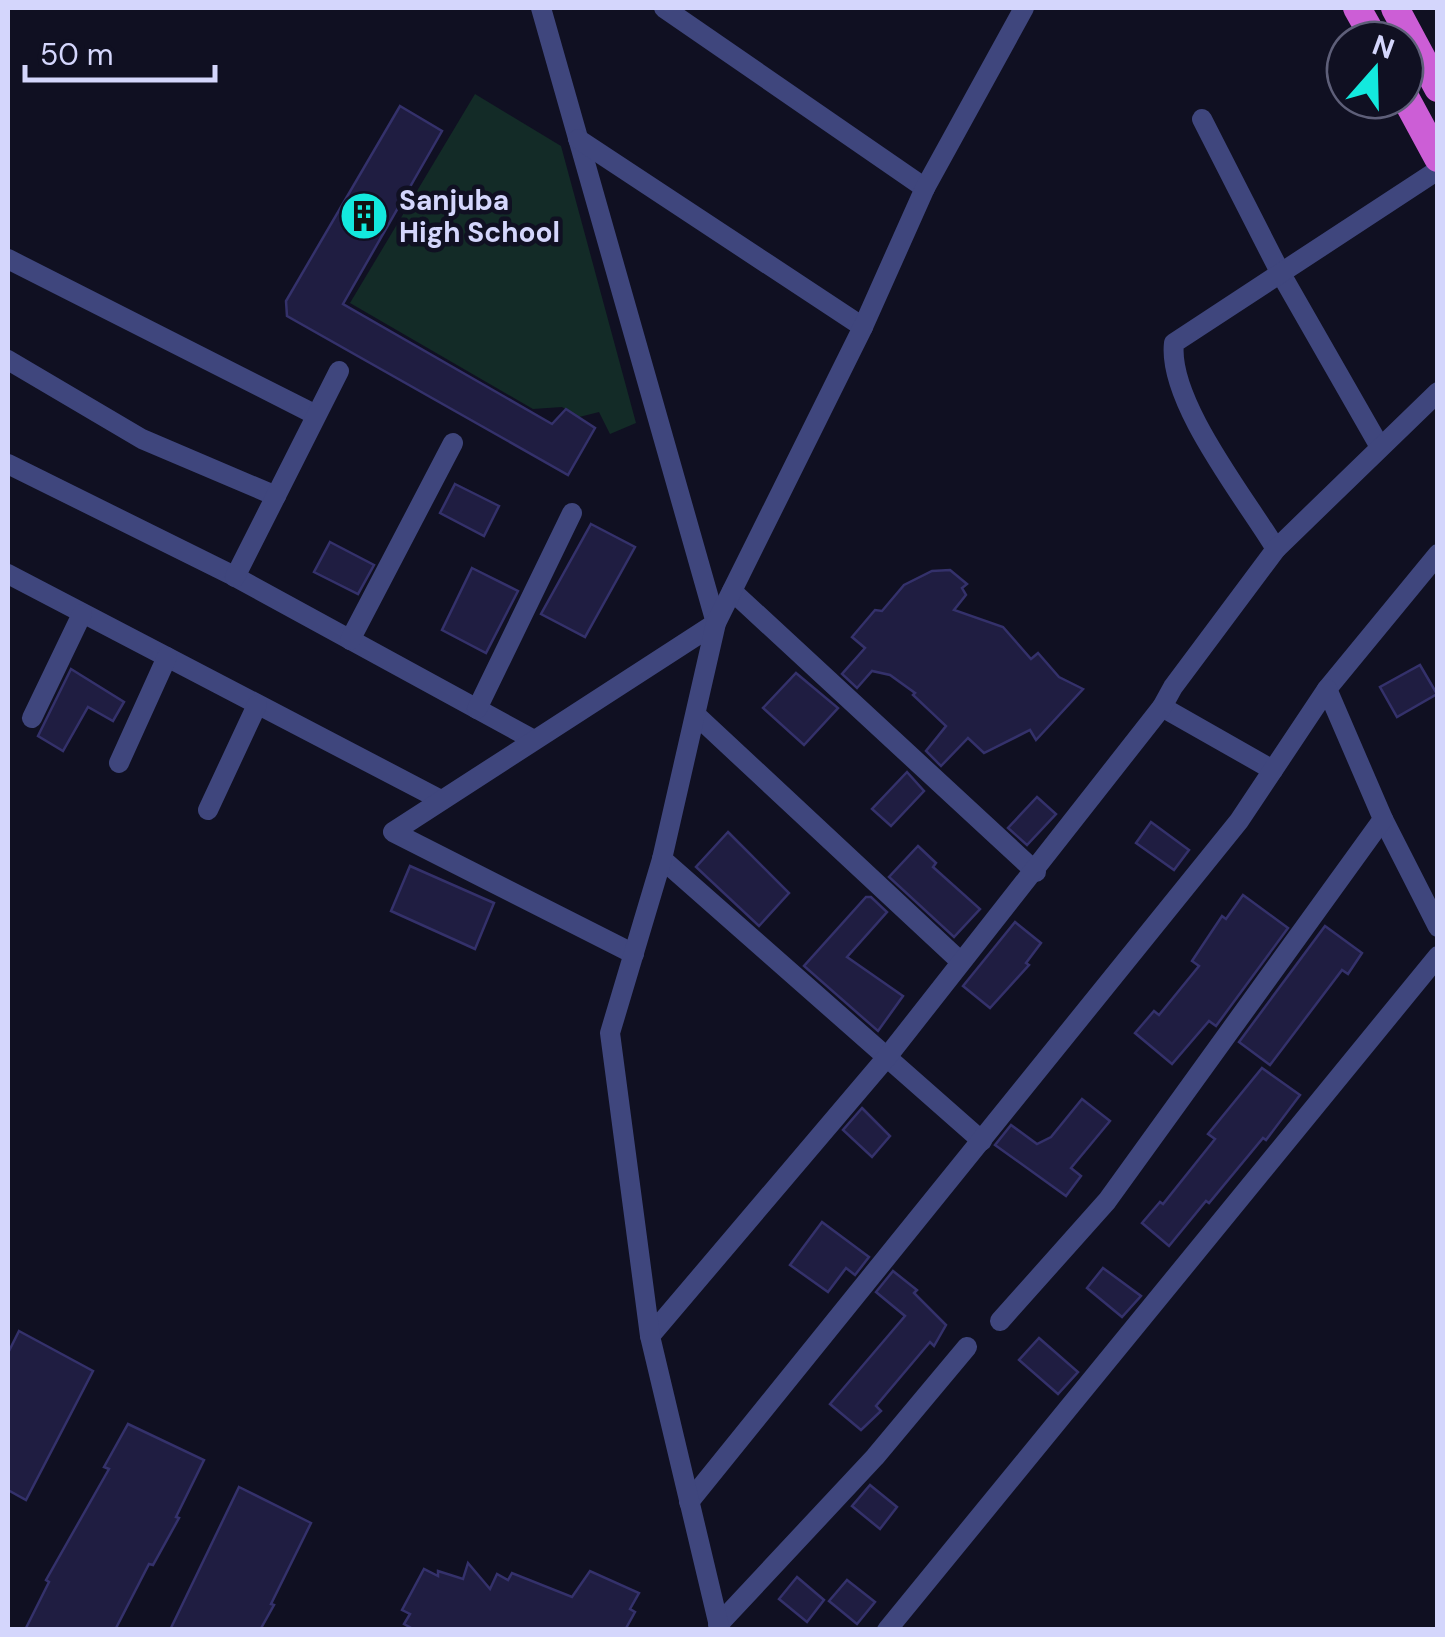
<svg xmlns="http://www.w3.org/2000/svg" width="1445" height="1637" font-family="'DM Sans',sans-serif">
<style>
.green{fill:#132b27}
.building{fill:#1f1d41;stroke:#34316b;stroke-width:2.5}
.lines{fill:none;stroke-linecap:round;stroke-linejoin:round}
.minor{stroke:#3f467d;stroke-width:20}
.trunk{stroke:#cc5ed6;stroke-width:28}
.labels{text-anchor:middle;stroke-width:9;stroke-linejoin:round;paint-order:stroke}
.poi-label{font-size:28px;font-weight:bold;fill:#d4d6fc;stroke:#101022;text-anchor:start}
</style>
<rect width="100%" height="100%" fill="#101022"/>
<path class="green" d="M475 94 561 146 636 423 610 434 599 412 579 417 562 407 533 409 350 303Z"/>
<g class="building">
<path d="M400 106 442 131 343 304 552 424 566 409 595 428 568 475 287 316 286 301Z"/>
<path d="M455 484 499 506 484 536 440 513Z"/>
<path d="M591 524 635 547 585 637 541 614Z"/>
<path d="M330 542 374 565 358 594 314 572Z"/>
<path d="M472 568 518 591 486 653 442 630Z"/>
<path d="M950 570 967 584 962 588 966 595 954 610 1003 627 1031 659 1038 653 1059 677 1083 689 1036 740 1030 730 984 753 968 738 941 766 926 751 946 726 913 695 915 693 890 675 872 671 857 688 842 674 865 648 852 637 875 610 882 611 904 585 932 571Z"/>
<path d="M1420 665 1437 694 1397 717 1380 687Z"/>
<path d="M71 669 124 702 113 721 88 707 63 751 38 736Z"/>
<path d="M796 673 838 708 804 745 763 708Z"/>
<path d="M907 772 924 791 891 826 872 809Z"/>
<path d="M1037 797 1056 814 1027 845 1008 828Z"/>
<path d="M1151 822 1189 850 1174 870 1136 843Z"/>
<path d="M728 832 789 893 759 926 696 867Z"/>
<path d="M918 846 936 863 933 867 980 909 954 937 889 877Z"/>
<path d="M410 866 494 903 475 949 391 911Z"/>
<path d="M1243 895 1288 928 1216 1026 1209 1021 1172 1064 1135 1033 1154 1011 1159 1015 1199 966 1192 961 1222 916 1226 919Z"/>
<path d="M866 897H871L887 912 847 957 903 996 878 1031 804 966Z"/>
<path d="M1015 922 1041 943 1026 963 1029 965 990 1008 963 986Z"/>
<path d="M1325 926 1362 953 1348 974 1342 970 1270 1065 1239 1042Z"/>
<path d="M1262 1068 1300 1095 1266 1140 1263 1138 1209 1203 1206 1201 1169 1246 1142 1223 1160 1202 1163 1204 1215 1139 1208 1134Z"/>
<path d="M1082 1099 1110 1121 1071 1168 1081 1176 1066 1196 995 1145 1011 1125 1037 1144 1051 1137Z"/>
<path d="M862 1108 890 1136 872 1157 843 1130Z"/>
<path d="M822 1222 869 1257 855 1275 846 1268 828 1292 790 1265Z"/>
<path d="M1103 1268 1141 1296 1122 1317 1087 1288Z"/>
<path d="M893 1271 917 1290 914 1293 946 1325 934 1346 930 1342 876 1406 881 1411 861 1430 830 1404 905 1316 876 1292Z"/>
<path d="M19 1331 93 1371 26 1500 8 1490V1353Z"/>
<path d="M1039 1338 1078 1372 1058 1394 1019 1360Z"/>
<path d="M128 1424 204 1460 176 1517 179 1518 153 1565 149 1564 115 1630H25L49 1582 46 1580 109 1469 104 1467Z"/>
<path d="M870 1485 897 1507 880 1529 852 1506Z"/>
<path d="M239 1487 311 1523 271 1604 274 1605 260 1630H170Z"/>
<path d="M468 1563 490 1589 497 1574 508 1580 512 1573 572 1597 590 1571 639 1593 630 1609 635 1612 625 1630H415L404 1624 410 1614 402 1610 424 1569 438 1576V1571L463 1579Z"/>
<path d="M797 1577 824 1600 807 1622 779 1599Z"/>
<path d="M847 1580 875 1602 857 1624 829 1601Z"/>
</g>
<g class="lines">
<g class="minor">
<path d="M541 8 716 623"/>
<path d="M664 8 925 188"/>
<path d="M1202 119 1281 274 1380 447"/>
<path d="M578 139 863 327"/>
<path d="M8 259 316 415"/>
<path d="M8 360 142 439 276 496"/>
<path d="M8 464 230 574 534 740"/>
<path d="M1276 549C1246 499 1167 401 1174 343L1438 170"/>
<path d="M8 574 441 800"/>
<path d="M235 577 339 371"/>
<path d="M732 591 1036 872"/>
<path d="M350 640 453 443"/>
<path d="M1327 689 1438 554"/>
<path d="M1162 707 1273 770"/>
<path d="M477 709 572 513"/>
<path d="M696 715 961 962"/>
<path d="M32 718 82 614"/>
<path d="M119 763 167 657"/>
<path d="M208 810 257 705"/>
<path d="M1383 819 1438 927"/>
<path d="M662 859 982 1141"/>
<path d="M634 954 393 832 716 623"/>
<path d="M650 1336 887 1057 1162 707 1173 687 1276 549 1438 392"/>
<path d="M689 1502 1239 821 1327 689 1383 819 1107 1201 1000 1321"/>
<path d="M718 1625 875 1457 967 1347"/>
<path d="M720 1630 650 1336 610 1033 662 859 716 623 863 327 925 188 1024 8"/>
<path d="M887 1630 1438 956"/>
</g>
<g class="trunk">
<path d="M1357 8 1375 40"/>
<path d="M1395 8 1438 88"/>
<path d="M1405 97 1438 158"/>
</g>
</g>
<defs>
<g id="building-disc" transform="scale(2.5)"><circle r="9.5" fill="#13e9de" stroke="#101022"/><path d="M-4-6H4V6H1V3H-1V6H-4ZM-2.5-4.3h1.7v1.8h-1.7ZM.8-4.3h1.7v1.8H.8ZM-2.5-1h1.7V.8h-1.7ZM.8-1h1.7V.8H.8Z" fill="#111"/></g>
</defs>
<g fill-rule="evenodd">
<use href="#building-disc" x="364" y="216"/>
</g>
<g class="labels">
<g class="poi-label">
<text x="399" y="210">Sanjuba<tspan x="399" dy="32">High School</tspan></text>
</g>
</g>
<rect width="1445" height="1637" fill="none" stroke="#d4d6fc" stroke-width="20"/>
<g transform="translate(1375 70) rotate(20)"><circle r="48" fill="#101022" stroke="#5e5f79" stroke-width="2.5"/>
<path d="M0-8L18 38L0 25L-18 38Z" fill="#13e9de"/>
<text y="-15" font-size="28" font-weight="bold" text-anchor="middle" fill="#d4d6fc">N</text>
</g>
<path d="M25 65v15h190v-15" fill="none" stroke="#d4d6fc" stroke-width="5"/>
<text x="40" y="65" font-size="30" fill="#d4d6fc" stroke="#101022" stroke-width="8" paint-order="stroke">50 m</text>
</svg>
